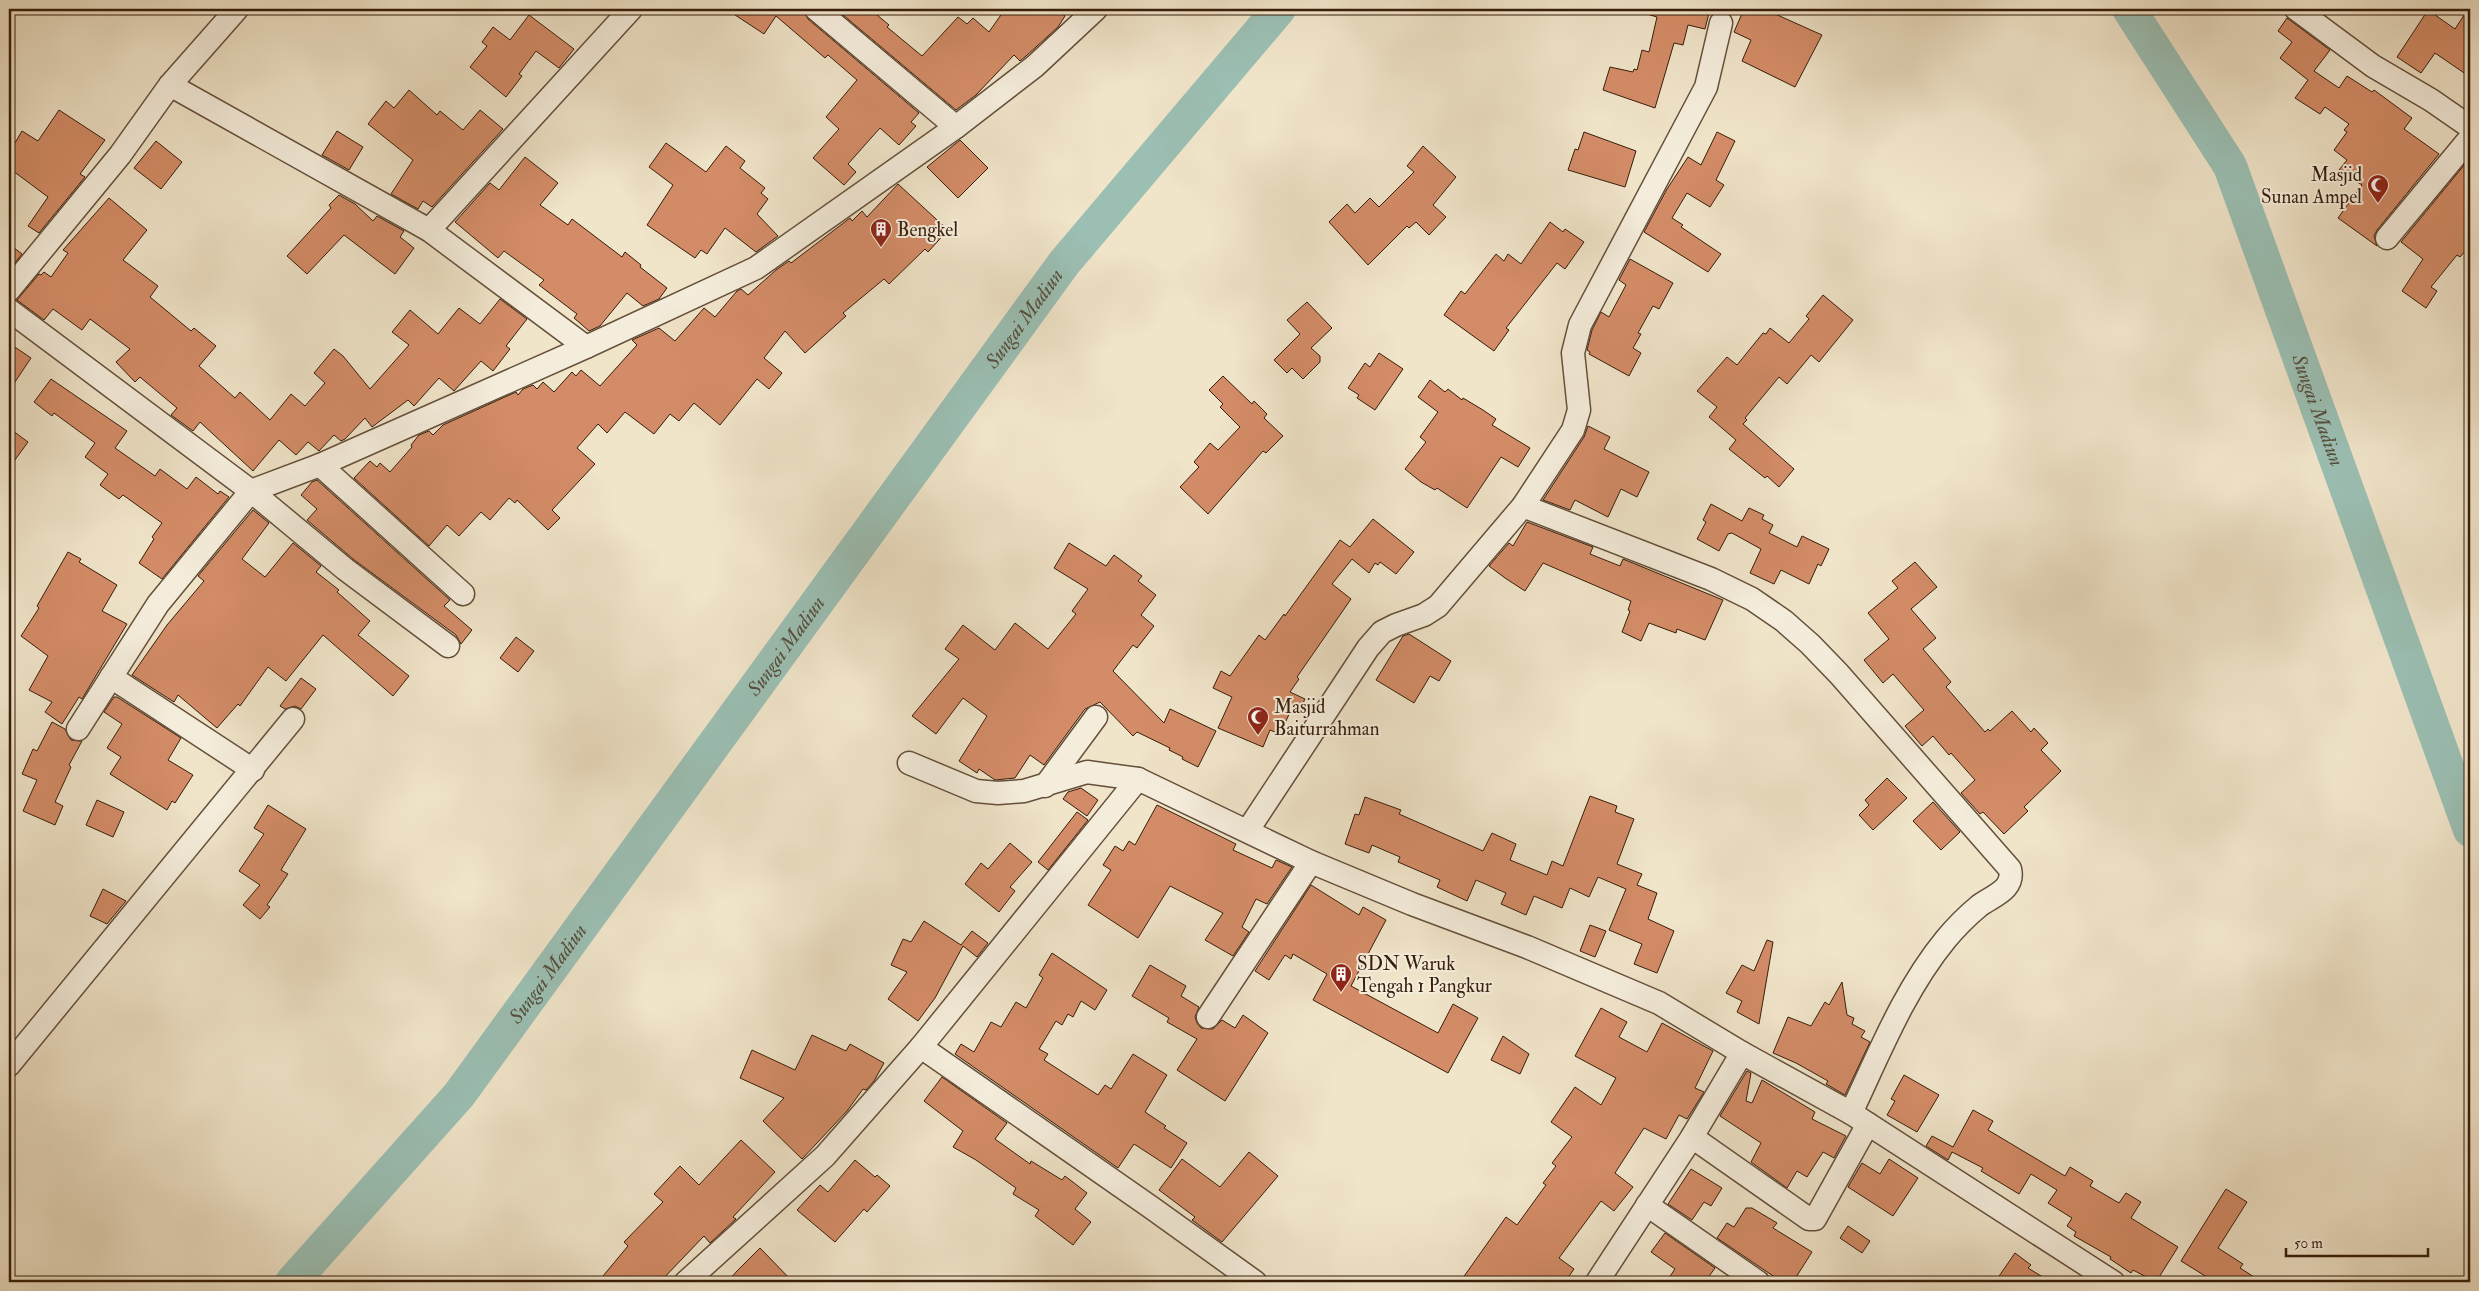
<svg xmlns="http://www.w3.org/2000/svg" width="2479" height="1291" font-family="'IM FELL Double Pica',serif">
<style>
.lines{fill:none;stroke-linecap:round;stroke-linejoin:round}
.river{stroke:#9bbfb3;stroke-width:34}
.building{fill:#d38c67;stroke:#371d0a}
.minor-casing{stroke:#654f3a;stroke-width:25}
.minor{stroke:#f5eddc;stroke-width:22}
.labels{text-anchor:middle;stroke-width:4;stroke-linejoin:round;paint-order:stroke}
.poi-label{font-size:19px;fill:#371d0a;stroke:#f5eddc;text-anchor:start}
.water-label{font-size:20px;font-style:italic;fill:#554e3d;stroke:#f5eddc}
</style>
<rect width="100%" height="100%" fill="#f0e4c9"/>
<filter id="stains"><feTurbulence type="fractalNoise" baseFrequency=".004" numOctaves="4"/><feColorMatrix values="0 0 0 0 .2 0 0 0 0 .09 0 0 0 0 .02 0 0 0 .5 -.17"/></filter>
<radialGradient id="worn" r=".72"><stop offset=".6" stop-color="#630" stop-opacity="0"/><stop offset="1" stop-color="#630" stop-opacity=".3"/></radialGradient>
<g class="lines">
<g class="river">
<path id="s1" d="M2129 9 2230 166 2470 830"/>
<path id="s2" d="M292 1282 459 1095 1064 263 1279 9"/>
</g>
</g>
<g class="building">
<path d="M726 9H803L808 19 919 113 911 122 916 126 899 145 880 128 848 164 856 172 844 185 813 158 839 129 826 117 857 80 828 55 825 58 776 16 764 34Z"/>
<path d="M836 9H870L889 25 887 27 922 56 958 17 967 24 973 18 989 32 1005 9H1055L1065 16 1058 27 1026 56 1020 61 1014 55 976 95 956 110Z"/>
<path d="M1648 9H1710L1705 29 1688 25 1683 45 1674 43 1655 108 1603 90 1610 67 1633 72 1634 69 1637 70 1642 50 1649 52 1657 17 1647 14Z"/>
<path d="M1744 9H1764L1822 35 1795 87 1742 61 1751 40 1734 32Z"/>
<path d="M2468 9H2470V77L2435 53 2421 73 2397 57 2428 10 2455 29Z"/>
<path d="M529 15 574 49 559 68 536 51 519 74 522 76 506 97 470 67 487 46 482 42 493 27 510 40Z"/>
<path d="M2287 18 2330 50 2314 71 2339 88 2347 76 2372 92 2374 90 2412 118 2404 129 2439 154 2377 230 2374 236 2377 246 2338 218 2362 185 2339 170 2347 160 2334 150 2347 132 2344 130 2349 124 2325 107 2320 114 2295 98 2308 80 2280 58 2292 42 2278 31Z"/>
<path d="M409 90 437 115 440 111 463 130 480 110 503 129 432 207 423 201 418 209 391 194 413 160 368 124 386 101 394 108Z"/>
<path d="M59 110 105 140 80 174 85 177 39 233 28 226 48 197 9 168V153L22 131 38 141Z"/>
<path d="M337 131 363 147 349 170 322 155Z"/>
<path d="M1584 132 1636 151 1625 187 1568 170 1575 149 1578 150Z"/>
<path d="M1717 132 1735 141 1716 180 1724 185 1710 207 1687 193 1672 218 1683 225 1681 227 1721 254 1708 272 1644 232 1667 189 1688 157 1701 165Z"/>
<path d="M960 140 988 168 958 198 927 167Z"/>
<path d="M156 141 182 162 161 189 134 168Z"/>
<path d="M666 143 706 172 726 146 745 161 740 168 765 188 761 193 768 199 757 214 778 236 756 252 725 228 707 254 701 250 695 258 647 225 673 185 649 167Z"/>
<path d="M1423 146 1456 177 1433 205 1446 217 1429 235 1416 222 1409 228 1407 226 1368 265 1329 222 1347 204 1355 213 1370 198 1379 207 1414 172 1407 166Z"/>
<path d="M525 157 558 183 540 205 568 225 572 219 622 257 625 252 641 265 640 267 667 288 659 299 643 306 627 293 600 326 589 331 574 318 577 314 539 285 544 280 504 251 498 258 455 222 490 183 499 190Z"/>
<path d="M2470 158V245L2460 257 2457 255 2431 287 2437 291 2426 308 2402 291 2423 259 2401 242Z"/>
<path d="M898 184 948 230 928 252 925 249 889 284 884 279 843 313 846 316 805 353 785 331 764 358 782 373 769 389 757 379 720 425 694 403 679 421 670 414 654 434 625 412 607 433 598 424 577 448 595 464 552 510 560 518 548 530 517 500 515 503 509 498 490 520 481 512 459 536 447 525 429 546 354 478 370 461 377 467 380 463 390 472 412 447 411 445 419 435 429 431 433 435 443 425 516 392 518 395 523 389 533 385 537 389 543 382 554 392 572 372 576 376 581 370 600 386 637 345 632 340 659 328 675 341 704 308 715 317 737 291 741 289 748 295 776 270 789 261 791 263 850 218 852 221 862 211 867 217Z"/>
<path d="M339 195 355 204 373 221 377 216 404 231 400 237 414 248 395 274 344 235 307 274 287 256 331 208 329 205Z"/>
<path d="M109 198 147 230 123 260 158 286 150 297 191 331 194 328 216 346 199 366 235 398 240 392 270 420 291 394 305 406 325 383 314 373 334 349 343 356 370 389 409 345 392 332 410 310 438 334 459 308 480 324 500 299 527 319 506 346 510 349 493 371 481 361 454 391 439 378 414 406 408 400 372 427 365 418 345 439 341 441 334 435 319 451 308 442 296 455 279 440 253 471 200 422 193 431 171 415 177 408 140 377 135 382 116 362 130 349 90 319 82 330 53 309 44 320 17 300 39 274 41 275 44 272 51 277 68 253 63 250Z"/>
<path d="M1550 222 1563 232 1565 229 1584 242 1565 269 1557 263 1506 328 1509 330 1494 351 1444 315 1461 291 1465 294 1496 254 1504 261 1508 254 1521 264Z"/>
<path d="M9 244 22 254 9 270Z"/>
<path d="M1630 259 1673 283 1659 309 1653 306 1638 333 1641 334 1633 348 1641 353 1629 376 1589 354 1590 352 1587 350 1592 330 1601 312 1609 317 1626 285 1619 280Z"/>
<path d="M1823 295 1853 320 1819 362 1811 355 1787 384 1779 377 1745 418 1747 420 1743 424 1794 469 1779 487 1767 476 1765 478 1729 449 1736 440 1709 417 1717 407 1697 391 1727 357 1737 365 1763 333 1766 334 1770 328 1789 343 1809 319 1806 316Z"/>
<path d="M1307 302 1332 328 1311 348 1320 356V362L1303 379 1292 368 1287 373 1274 360 1300 334 1287 320Z"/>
<path d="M9 343 31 358 9 391Z"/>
<path d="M1379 353 1403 369 1375 410 1357 398 1359 395 1348 388 1365 363 1370 367Z"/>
<path d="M1223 376 1252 404 1254 401 1267 414 1264 418 1283 436 1266 453 1263 451 1208 514 1180 487 1199 467 1194 462 1210 443 1218 450 1240 427 1220 407 1223 404 1209 390Z"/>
<path d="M51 379 127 431 115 448 155 476 160 469 187 489 196 477 218 494 220 491 229 497 162 579 139 563 154 539 152 537 162 523 123 495 119 499 100 485 108 474 85 457 95 443 54 413 52 416 34 402Z"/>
<path d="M1430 380 1445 392 1448 389 1462 400 1463 398 1483 410 1496 419 1492 425 1530 448 1518 467 1501 457 1467 508 1437 488 1435 490 1421 482 1405 469 1426 442 1420 437 1438 412 1418 397Z"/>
<path d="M1588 426 1610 437 1604 449 1649 472 1637 497 1621 489 1608 517 1575 500 1570 510 1543 500 1584 437Z"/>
<path d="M9 428 28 442 9 468Z"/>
<path d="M317 480 450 600 444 606 472 630 461 644 456 635 353 559 307 520 317 509 301 495 312 482Z"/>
<path d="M1711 504 1742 521 1749 508 1764 515 1762 519 1773 525 1769 533 1797 547 1802 536 1829 549 1821 566 1818 564 1809 584 1781 570 1774 584 1750 573 1761 549 1732 533 1728 534 1719 551 1697 539 1706 522 1703 520Z"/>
<path d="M253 510 269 523 242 559 265 577 293 543 321 566 316 572 339 590 337 592 370 621 358 635 409 676 393 696 323 635 286 681 268 667 240 706 238 704 217 728 178 695 174 702 132 675 167 625 204 581 198 576Z"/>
<path d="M1373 519 1414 552 1396 574 1380 562 1378 565 1375 563 1369 573 1352 559 1332 584 1351 599 1297 677 1299 679 1290 692 1305 699 1298 713 1291 710 1280 734 1270 730 1263 747 1218 728 1232 697 1213 688 1221 671 1230 676 1259 635 1265 640 1284 614 1285 616 1340 540 1350 547Z"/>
<path d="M1527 522 1593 547 1590 554 1620 566 1623 559 1723 600 1705 640 1677 629 1676 633 1649 623 1641 641 1622 632 1630 611 1628 610 1631 601 1543 563 1525 591 1505 578 1489 566 1509 543 1513 546Z"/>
<path d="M1069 543 1106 566 1114 555 1142 576 1138 581 1156 595 1141 615 1154 626 1137 648 1133 645 1113 671 1164 723 1170 709 1216 731 1198 767 1182 759 1183 757 1169 750 1170 748 1137 732 1133 736 1100 702 1085 709 1044 765 1030 755 1015 778 995 780 979 769 977 773 959 761 987 716 963 698 936 734 912 716 959 659 945 649 963 625 995 650 1015 623 1048 649 1076 614 1072 611 1088 589 1054 568Z"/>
<path d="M68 552 81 559 79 562 117 585 102 611 127 624 82 699 79 697 62 724 45 712 52 702 29 690 48 656 21 636 39 608 37 606Z"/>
<path d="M1915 562 1937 587 1911 609 1936 638 1923 649 1951 682 1946 687 1985 732 1988 729 1990 731 2012 711 2031 732 2034 728 2048 743 2041 750 2061 771 2024 807 2028 811 2004 834 1983 812 1980 814 1961 793 1975 780 1951 753 1949 755 1933 736 1922 746 1905 726 1924 710 1893 674 1883 683 1864 660 1889 639 1868 613 1898 588 1892 581Z"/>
<path d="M1409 634 1451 661 1439 681 1430 676 1414 703 1376 680 1403 636Z"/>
<path d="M516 637 534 651 518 672 500 658Z"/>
<path d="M301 678 316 689 301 709 295 706 285 709 280 706Z"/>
<path d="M114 697H117L181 738 168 760 193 775 175 803 172 801 167 810 110 774 121 757 107 748 122 724 104 712Z"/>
<path d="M52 722 65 729 71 740 82 741 69 765 71 767 55 802 63 806 55 825 23 811 37 780 22 774 33 749 37 751Z"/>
<path d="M1887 778 1907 798 1873 830 1859 815 1869 805 1865 800Z"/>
<path d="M1081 788 1098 800 1087 816 1063 799 1068 792Z"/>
<path d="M1590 796 1617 806 1615 812 1634 819 1617 864 1642 874 1637 885 1657 893 1648 919 1674 931 1657 973 1634 964 1642 944 1609 930 1626 889 1598 877 1589 897 1570 888 1562 908 1534 896 1526 915 1501 904 1506 893 1476 880 1467 901 1437 887 1440 880 1398 862 1400 857 1372 845 1369 853 1345 844 1355 814 1359 815 1365 797 1401 810 1399 814 1483 851 1492 833 1516 844 1510 860 1547 875 1552 861 1563 866Z"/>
<path d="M97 800 124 812 113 837 86 825Z"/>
<path d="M1933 802 1960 832 1941 850 1913 821Z"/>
<path d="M268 805 306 829 281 870 288 874 267 905 270 907 260 919 243 905 260 885 239 871 264 834 254 828Z"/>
<path d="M1157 805 1236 844 1233 850 1272 868 1276 860 1292 867 1267 904 1256 899 1242 927 1249 932 1233 956 1205 940 1223 913 1170 886 1138 938 1088 905 1111 870 1103 865 1115 846 1123 851 1129 841 1135 845Z"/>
<path d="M1077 812 1088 820 1048 870 1038 862Z"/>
<path d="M1010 843 1032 862 1010 887 1015 891 999 912 965 884 981 863 988 869Z"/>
<path d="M1311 885 1359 915 1363 907 1386 920 1351 986 1438 1033 1453 1004 1478 1018 1448 1073 1313 1000 1327 974 1293 954 1291 959 1285 955 1269 980 1255 971Z"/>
<path d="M103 889 126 901 107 924 90 916Z"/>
<path d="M924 921 961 945 972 931 988 943 977 957 963 946 935 998 918 1021 888 999 907 972 891 965 903 939 911 942Z"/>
<path d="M1590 925 1606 931 1595 957 1580 951Z"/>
<path d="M1767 940 1773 942 1759 1024 1737 1012 1742 1001 1726 993 1742 965 1754 971Z"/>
<path d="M1052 953 1107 990 1095 1010 1081 1001 1073 1017 1068 1014 1062 1025 1056 1021 1039 1049 1048 1054 1044 1060 1098 1095 1105 1085 1111 1089 1133 1054 1167 1075 1145 1112 1166 1126 1164 1128 1187 1143 1171 1168 1134 1144 1118 1168 955 1054 961 1044 974 1052 991 1022 1001 1027 1016 1002 1026 1008 1043 978 1039 975Z"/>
<path d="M1150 965 1186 986 1181 996 1199 1007 1195 1017 1197 1023 1201 1028 1213 1029 1222 1020 1235 1028 1243 1015 1268 1033 1225 1101 1177 1070 1197 1039 1167 1022 1169 1018 1132 996Z"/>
<path d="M1842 982 1847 1015 1854 1018 1852 1024 1865 1031 1861 1037 1870 1042 1845 1095 1826 1084 1828 1081 1796 1063 1773 1053 1788 1017 1811 1026 1825 1002 1829 1005Z"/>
<path d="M1601 1008 1627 1022 1619 1037 1647 1052 1662 1023 1713 1051 1695 1088 1704 1092 1687 1119 1679 1115 1666 1139 1644 1128 1615 1173 1633 1187 1614 1211 1601 1201 1559 1258 1574 1269 1565 1282H1460L1506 1217 1517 1225 1546 1185 1543 1183 1556 1166 1552 1163 1572 1137 1551 1122 1575 1087 1601 1105 1616 1078 1575 1056Z"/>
<path d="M812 1035 846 1051 850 1044 884 1063 874 1081 866 1090 863 1089 847 1111 802 1159 763 1121 784 1098 740 1078 752 1050 795 1070Z"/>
<path d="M1503 1036 1529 1054 1520 1074 1491 1060Z"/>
<path d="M1747 1071 1751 1073 1746 1101 1752 1103 1762 1080 1815 1112 1812 1119 1846 1136 1834 1158 1823 1152 1807 1177 1797 1171 1787 1188 1751 1162 1761 1143 1720 1116Z"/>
<path d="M1904 1075 1939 1095 1917 1132 1887 1115 1895 1101 1891 1099Z"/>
<path d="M942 1077 1007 1123 995 1139 1030 1164 1031 1161 1062 1180 1065 1176 1087 1193 1075 1209 1091 1222 1073 1245 1035 1216 1039 1210 1013 1194 1016 1188 976 1160 953 1147 963 1131 924 1101Z"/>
<path d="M1973 1110 1993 1121 1988 1130 2065 1176 2070 1167 2093 1181 2090 1186 2119 1203 2126 1193 2141 1202 2131 1218 2178 1247 2156 1282 2133 1270 2131 1273 2110 1259 2111 1257 2074 1236 2076 1232 2067 1226 2072 1218 2048 1203 2057 1190 2031 1174 2019 1194 1981 1171 1983 1168 1952 1152 1948 1160 1926 1146 1932 1136 1953 1147Z"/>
<path d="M741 1140 775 1172 733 1217 736 1219 710 1243 704 1236 660 1282H598L628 1246 624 1242 663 1202 654 1194 680 1166 699 1185Z"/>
<path d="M1249 1152 1278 1176 1222 1242 1192 1220 1195 1217 1159 1190 1182 1159 1220 1187Z"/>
<path d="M1889 1159 1918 1178 1893 1216 1848 1187 1862 1163 1880 1174Z"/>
<path d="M855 1160 875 1177 877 1175 890 1186 867 1212 864 1209 835 1242 797 1210 820 1185 828 1192Z"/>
<path d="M1691 1169 1722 1188 1711 1206 1704 1202 1692 1220 1668 1204Z"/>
<path d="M2226 1189 2247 1202 2218 1248 2243 1264 2240 1268 2262 1282H2215L2181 1261Z"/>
<path d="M1746 1208H1752L1777 1223 1773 1228 1812 1252 1793 1282H1782L1717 1238 1727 1223 1734 1227Z"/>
<path d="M1848 1226 1870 1241 1862 1253 1840 1238Z"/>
<path d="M1665 1233 1715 1268 1705 1282H1666L1675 1269 1651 1252Z"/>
<path d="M760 1248 793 1282H727L738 1270Z"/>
<path d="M2015 1253 2031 1265 2028 1268 2051 1282H1995Z"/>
</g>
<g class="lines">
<g class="minor-casing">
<g id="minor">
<path d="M816 9 956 127"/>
<path d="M2296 9 2373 66 2431 100 2470 127"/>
<path d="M170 85 429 230 586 347"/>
<path d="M429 230 631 9"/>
<path d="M2387 238 2470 138"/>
<path d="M9 290 120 155 170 85 237 9"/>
<path d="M9 310 251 491 320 465 586 347 756 268 956 127 1035 66 1096 9"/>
<path d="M320 465 463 594"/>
<path d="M1523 506 1711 579 1752 599 1784 621 1810 644 1839 674 2010 869C2015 890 1992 896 1979 906 1967 916 1956 927 1946 939 1904 990 1879 1054 1851 1113"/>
<path d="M111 677 253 770"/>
<path d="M78 729 158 604 251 491 345 569 448 646"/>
<path d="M909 763 976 791 998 793 1024 791 1087 772 1138 779"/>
<path d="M1045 786 1096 717"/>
<path d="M1248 830 1368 648 1382 632 1396 625 1424 615 1438 606 1523 506 1573 430 1579 410 1573 353 1580 325 1706 87 1721 23"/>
<path d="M1208 1017 1311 862"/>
<path d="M921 1047 1152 1208 1255 1282"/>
<path d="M9 1065 293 719"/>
<path d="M1692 1137 1809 1219H1815L1868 1124"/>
<path d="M1647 1205 1758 1282"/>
<path d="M686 1282 825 1156 921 1047 1138 779 1311 862 1412 904 1527 947 1659 1003 1742 1053 1851 1113 2113 1282"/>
<path d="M1597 1282 1692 1137 1742 1053"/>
</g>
</g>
<use href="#minor" class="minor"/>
</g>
<defs>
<g id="mosque-pin" transform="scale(1.125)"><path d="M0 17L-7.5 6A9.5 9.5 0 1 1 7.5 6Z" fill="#8f2418" stroke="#f5eddc"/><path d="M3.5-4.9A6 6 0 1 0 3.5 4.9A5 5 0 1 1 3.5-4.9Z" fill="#fff"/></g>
<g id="building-pin" transform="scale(1.125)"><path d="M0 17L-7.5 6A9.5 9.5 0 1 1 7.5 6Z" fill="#8f2418" stroke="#f5eddc"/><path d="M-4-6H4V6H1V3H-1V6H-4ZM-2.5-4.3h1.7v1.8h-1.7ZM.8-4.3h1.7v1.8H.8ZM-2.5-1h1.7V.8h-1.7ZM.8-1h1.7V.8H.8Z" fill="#fff"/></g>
</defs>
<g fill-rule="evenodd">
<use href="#mosque-pin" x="2378" y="185"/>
<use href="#building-pin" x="881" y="229"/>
<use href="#mosque-pin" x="1258" y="717"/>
<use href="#building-pin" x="1341" y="974"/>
</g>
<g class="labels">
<g class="poi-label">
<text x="2362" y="181" text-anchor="end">Masjid<tspan x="2362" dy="22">Sunan Ampel</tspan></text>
<text x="897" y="236">Bengkel</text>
<text x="1274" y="713">Masjid<tspan x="1274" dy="22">Baiturrahman</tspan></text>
<text x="1357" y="970">SDN Waruk<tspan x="1357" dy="22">Tengah 1 Pangkur</tspan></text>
</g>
<g class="water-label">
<text dy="7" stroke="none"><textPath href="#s2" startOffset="1211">Sungai Madiun</textPath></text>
<text dy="7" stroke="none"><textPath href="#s1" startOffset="446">Sungai Madiun</textPath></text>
<text dy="7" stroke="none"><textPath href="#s2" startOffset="806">Sungai Madiun</textPath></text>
<text dy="7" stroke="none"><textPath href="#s2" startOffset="401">Sungai Madiun</textPath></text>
</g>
</g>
<rect width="2479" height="1291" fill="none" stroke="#f0e4c9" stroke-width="30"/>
<rect x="10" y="10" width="2459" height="1271" fill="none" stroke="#371d0a" stroke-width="2.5"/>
<rect x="15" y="15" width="2449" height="1261" fill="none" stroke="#371d0a"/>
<path d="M2286 1248v8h142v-8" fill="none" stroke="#371d0a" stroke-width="2.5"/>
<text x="2294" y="1248" font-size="15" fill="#371d0a" stroke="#f5eddc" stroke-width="4" paint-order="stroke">50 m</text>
<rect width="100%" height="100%" filter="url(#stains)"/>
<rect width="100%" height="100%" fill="url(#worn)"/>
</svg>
